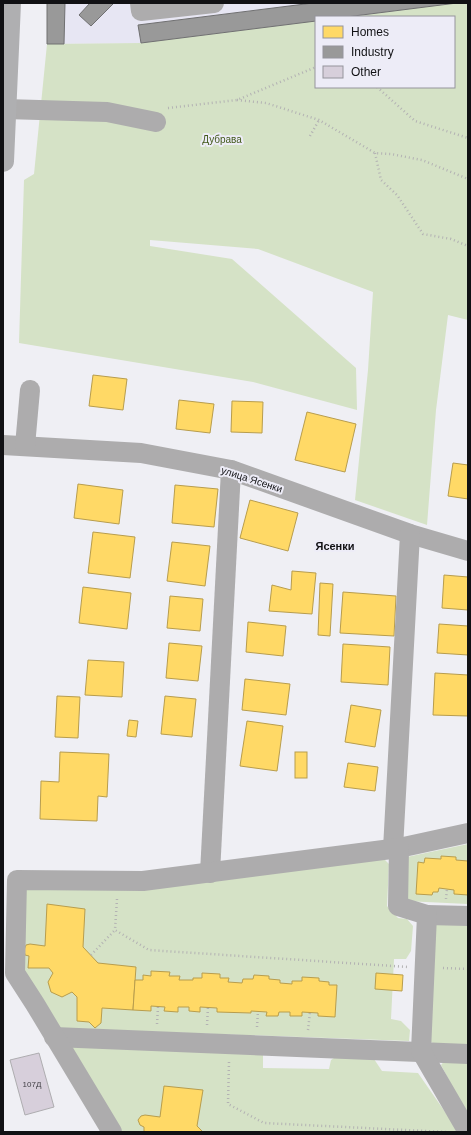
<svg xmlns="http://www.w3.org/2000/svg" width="471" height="1135" font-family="Arial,sans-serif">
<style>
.built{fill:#e7e6f3}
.green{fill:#d5e2c6}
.homes{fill:#ffd966;stroke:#b89d4d}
.industry{fill:#999;stroke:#707071}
.building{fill:#d7cfdb;stroke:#aeadb0}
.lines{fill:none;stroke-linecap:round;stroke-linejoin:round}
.path{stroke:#b3b2b3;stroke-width:2.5;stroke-dasharray:1 3;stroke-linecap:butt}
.minor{stroke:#adacad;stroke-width:20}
.major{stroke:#afafb1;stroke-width:22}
.labels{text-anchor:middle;stroke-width:4;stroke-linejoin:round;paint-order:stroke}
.number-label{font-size:8px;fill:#424046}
.park-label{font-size:10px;fill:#42591b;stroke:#edecf7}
.street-label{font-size:10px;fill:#111114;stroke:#edecf7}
.neighbourhood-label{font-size:11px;font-weight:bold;fill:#111114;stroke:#edecf7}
</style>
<rect width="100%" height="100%" fill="#efeff4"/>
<path class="built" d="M47 3H457L346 17H316V21L141 43 47 44Z"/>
<g class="green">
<path d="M457 3H468V320L448 315 436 410 427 525 355 500 368 370 373 292 258 249 150 240V246L232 259 356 368 357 410 253 382 19 343 24 180 34 174 47 44 141 43 316 21V87H454V17H346Z"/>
<path d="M468 844V904L405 901 407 857Z"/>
<path d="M381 856 389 864 387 906 398 918 407 919 413 926 411 951 406 959H394L391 1019 401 1021 410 1030 409 1041 54 1028 20 972 22 889Z"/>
<path d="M468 922V1045L433 1043 425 1039 433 923Z"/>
<path d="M63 1046 263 1053V1068L329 1069 331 1060 340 1054 372 1056 382 1071 418 1073 459 1132H120Z"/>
<path d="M446 1059 468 1060V1116L441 1065Z"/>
</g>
<g class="homes">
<path d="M93 375 127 379 123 410 89 406Z"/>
<path d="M179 400 214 404 210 433 176 429Z"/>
<path d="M232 401 263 402 262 433 231 432Z"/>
<path d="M307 412 356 424 345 472 295 460Z"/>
<path d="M453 463 468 465V499L448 496Z"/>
<path d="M78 484 123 490 119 524 74 518Z"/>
<path d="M175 485 218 489 214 527 172 523Z"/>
<path d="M250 500 298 513 288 551 240 538Z"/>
<path d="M93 532 135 537 130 578 88 573Z"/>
<path d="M172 542 210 546 205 586 167 581Z"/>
<path d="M292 571 316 573 312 614 269 611 272 585 291 590Z"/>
<path d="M444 575 468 577V610L442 608Z"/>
<path d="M320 583 333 584 330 636 318 635Z"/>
<path d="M83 587 131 593 127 629 79 623Z"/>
<path d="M343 592 396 596 394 636 340 633Z"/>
<path d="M170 596 203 599 200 631 167 628Z"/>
<path d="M248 622 286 626 283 656 246 652Z"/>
<path d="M439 624 468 626V655L437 653Z"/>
<path d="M169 643 202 646 198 681 166 678Z"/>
<path d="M343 644 390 647 388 685 341 682Z"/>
<path d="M88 660 124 662 122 697 85 695Z"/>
<path d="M435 673 468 675V716L433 715Z"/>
<path d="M245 679 290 684 286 715 242 710Z"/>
<path d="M57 696 80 697 78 738 55 737Z"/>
<path d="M165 696 196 699 192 737 161 734Z"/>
<path d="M351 705 381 710 375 747 345 742Z"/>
<path d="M129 720 138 721 136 737 127 736Z"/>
<path d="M247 721 283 726 277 771 240 766Z"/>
<path d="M60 752 109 754 107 797 98 796 97 821 40 819 41 781 59 782Z"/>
<rect x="295" y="752" width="12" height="26"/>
<path d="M348 763 378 767 375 791 344 787Z"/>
<path d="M441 856 456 857V860L468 861V895L454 894V890L439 888 438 892H433L432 895 416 894 418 862 424 863 425 858 441 859Z"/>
<path d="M47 904 85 909 83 947 98 963 136 967 133 1010 102 1008 101 1023 95 1028 89 1022 77 1021V997L72 992 62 997 51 992 48 982 53 973 49 968H28L29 956 25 955 24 950 26 945 30 944 45 946Z"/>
<path d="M151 971 170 972 169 976H180L179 980H193V978H202V973L220 974V978H229L228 982 242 983 243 979H253L254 975 269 976V979L280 980V983L292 984V981H302V977L319 978V981L329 982V985H337L335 1017 318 1016V1013L302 1012V1016H290V1012H279L278 1016H266L267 1012 251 1011V1013L217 1012V1008L200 1007V1012L189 1011V1007H178V1012L164 1011 165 1007 151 1006V1011L133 1010 135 980H143V975L151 976Z"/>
<path d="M376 973 403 975 402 991 375 989Z"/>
<path d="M164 1086 203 1090 197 1126 203 1132H144V1127L140 1125 138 1120 141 1116 145 1115 160 1117Z"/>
</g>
<g class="industry">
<path d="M47 3H65L64 44H47Z"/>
<path d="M90 3H114L91 26 79 15Z"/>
<path d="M313 3H457L346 17H316V21L141 43 138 25Z"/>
</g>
<path class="building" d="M39 1053 54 1107 25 1115 10 1060Z"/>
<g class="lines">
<g class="path">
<path d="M377 87 415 121 468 138"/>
<path d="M237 100 266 103 319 120 375 153 391 154 422 160 468 179"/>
<path d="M168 108 237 100 316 67"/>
<path d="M310 136 319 120"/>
<path d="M375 153 381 180 397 195 423 234 451 239 468 246"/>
<path d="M117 899 115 930 149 950 408 967"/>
<path d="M446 899 447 889"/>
<path d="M91 955 115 930"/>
<path d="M443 968 468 969"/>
<path d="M157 1024 158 1007"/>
<path d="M207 1025 208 1007"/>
<path d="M257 1027 258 1011"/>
<path d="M308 1030 310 1012"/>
<path d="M229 1062 228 1104 264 1123 446 1132"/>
</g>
<g class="minor">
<path d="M140 3 141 11 214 3"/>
<path d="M5 109 107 112 156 122"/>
<path d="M3 445 141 453 231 470 410 534 468 551"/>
<path d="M25 446 30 390"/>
<path d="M399 848 468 833"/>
<path d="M393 849 410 534"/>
<path d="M210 873 231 470"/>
<path d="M427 915 468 916"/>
<path d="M54 1037 468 1054"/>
<path d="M112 1132 35 1004 15 973 17 880 143 881 399 848 398 906 427 915 421 1051 468 1132"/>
</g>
<path class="major" d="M3 161 10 3"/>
</g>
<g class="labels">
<g class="number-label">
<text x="32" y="1087">107Д</text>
</g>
<g class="park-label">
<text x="222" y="143">Дубрава</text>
</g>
<g class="street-label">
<text transform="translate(252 479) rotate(18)" y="4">улица Ясенки</text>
</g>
<g class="neighbourhood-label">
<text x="335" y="550">Ясенки</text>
</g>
</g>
<rect width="471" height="1135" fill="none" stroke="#111114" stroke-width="8"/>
<rect x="315" y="16" width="140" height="72" fill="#edecf7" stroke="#95949c"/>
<rect x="323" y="26" width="20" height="12" fill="#ffd966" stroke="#95949c"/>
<text x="351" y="36" font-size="12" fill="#111114">Homes</text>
<rect x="323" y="46" width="20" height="12" fill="#999999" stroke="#95949c"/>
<text x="351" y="56" font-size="12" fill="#111114">Industry</text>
<rect x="323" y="66" width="20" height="12" fill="#d7cfdb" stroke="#95949c"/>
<text x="351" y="76" font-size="12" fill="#111114">Other</text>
</svg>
